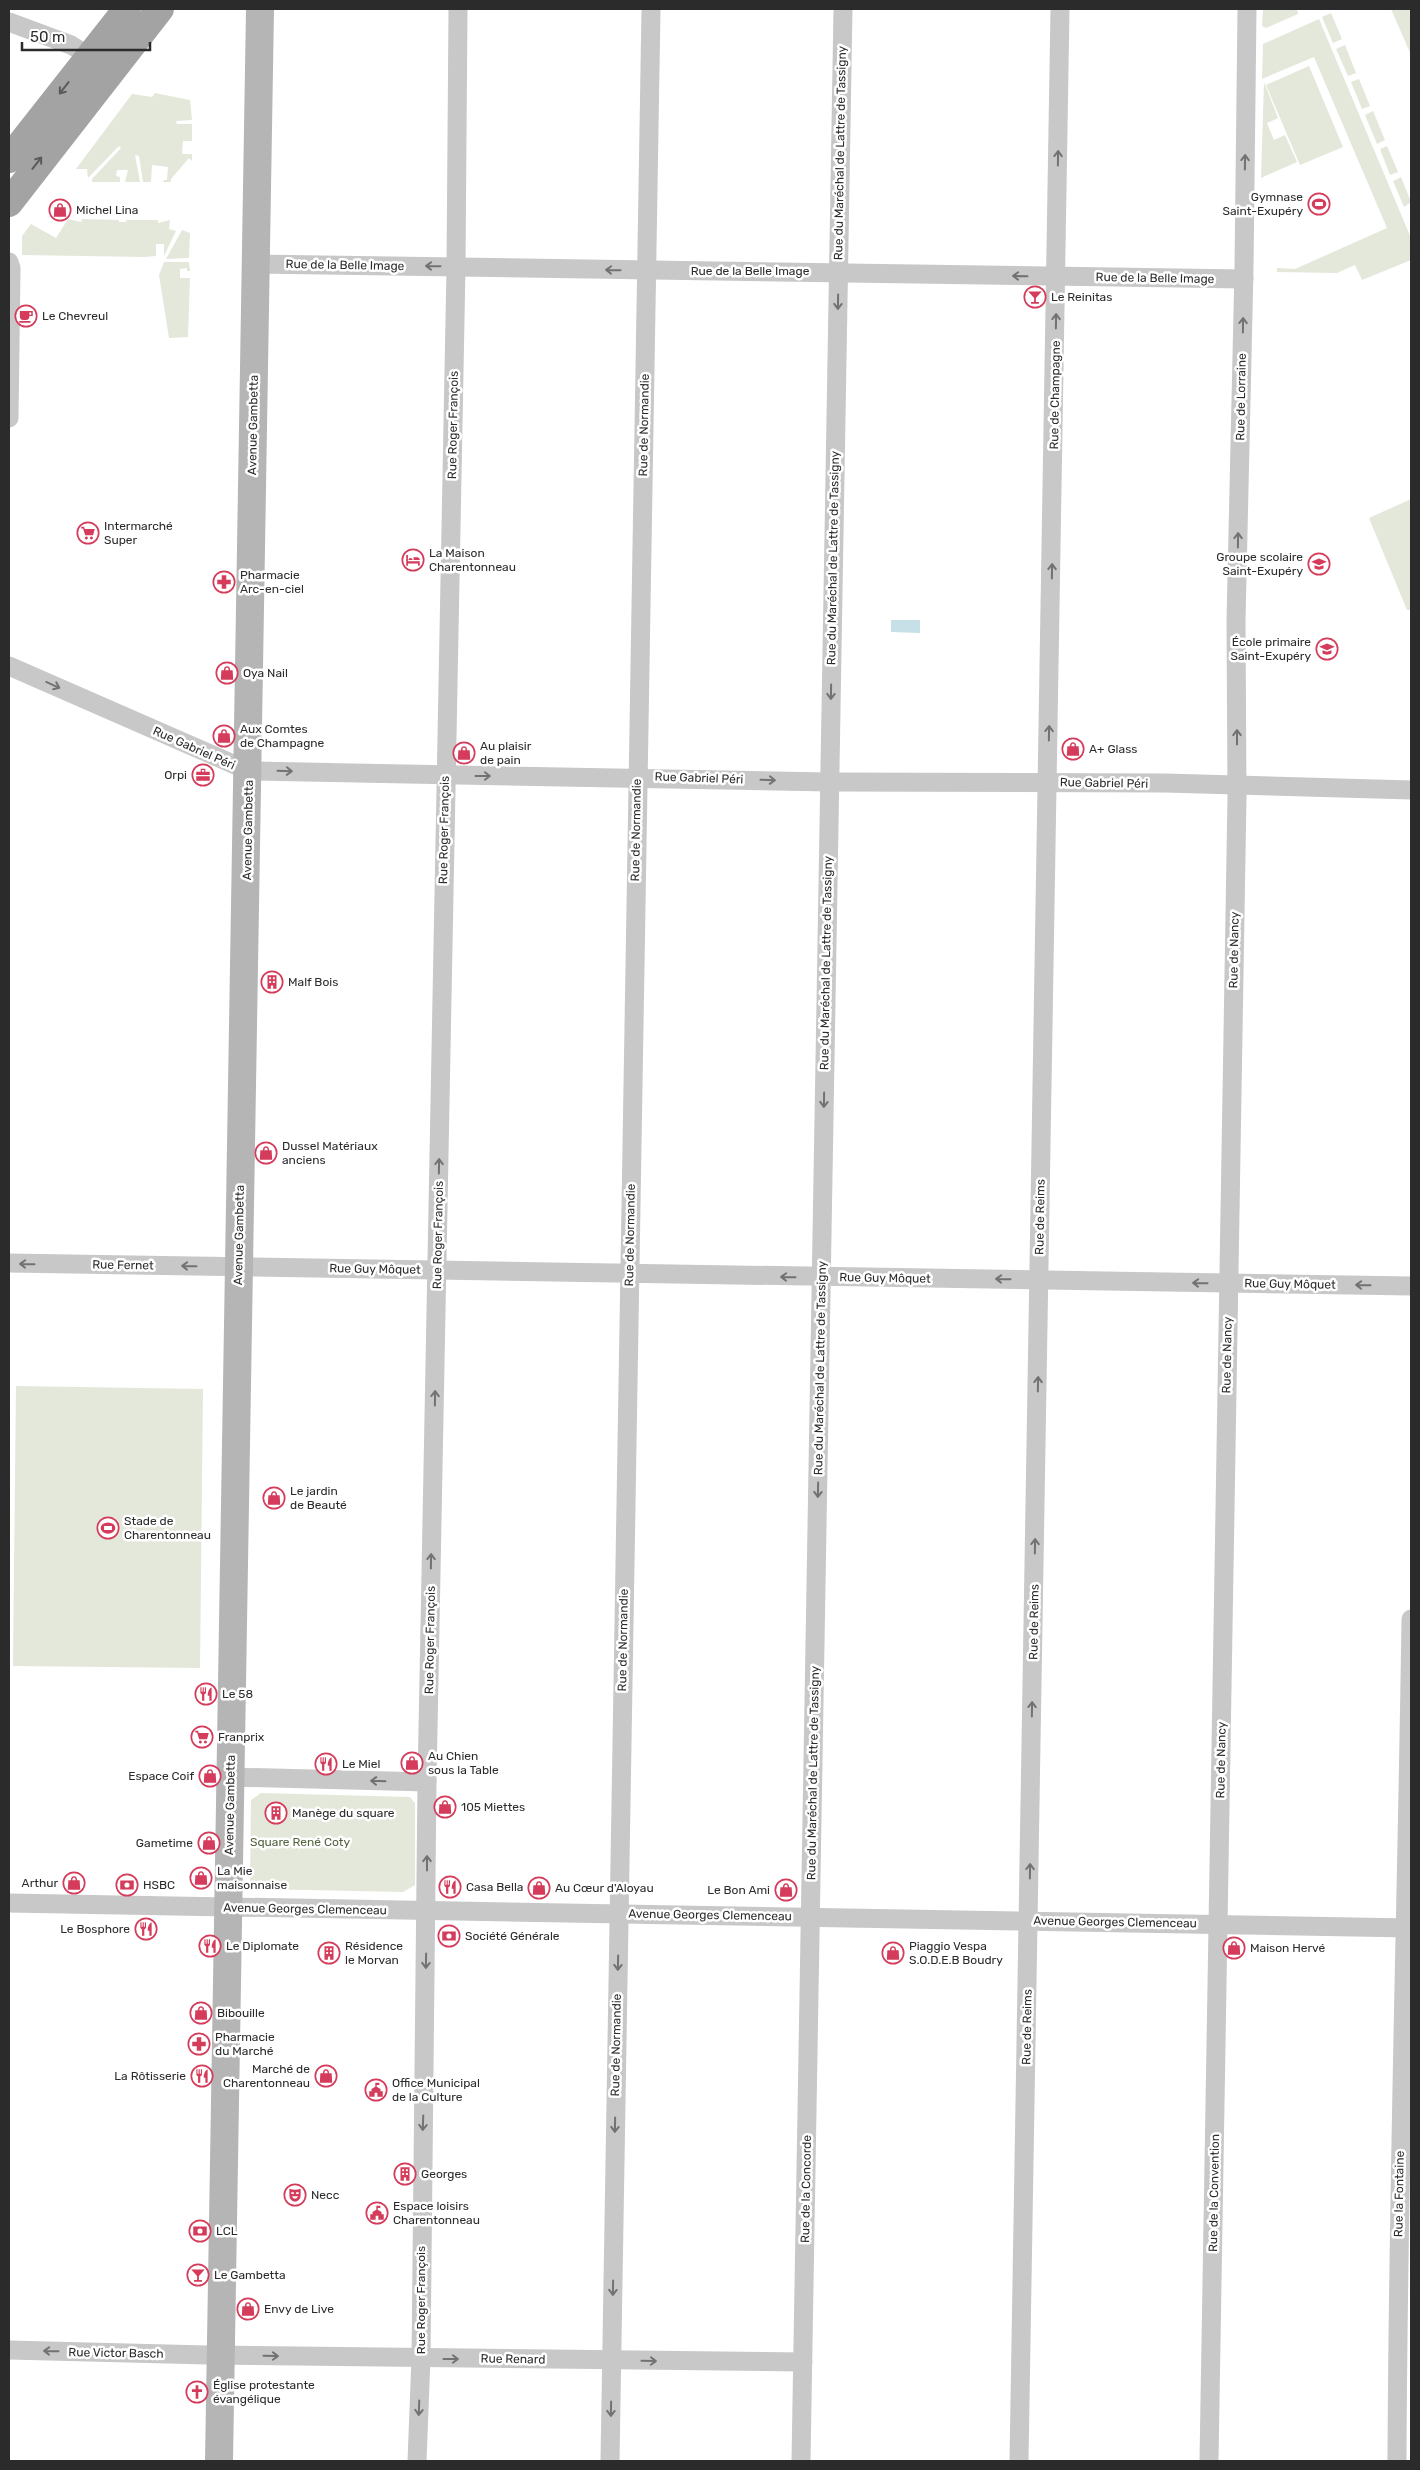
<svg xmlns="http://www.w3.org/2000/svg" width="1420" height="2470" font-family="Rubik,sans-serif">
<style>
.green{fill:#e3e8da}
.water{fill:#c7dfe7}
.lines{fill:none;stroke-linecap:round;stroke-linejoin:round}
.street{stroke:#c8c8c8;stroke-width:19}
.secondary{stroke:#b5b5b5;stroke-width:28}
.primary{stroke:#a3a3a3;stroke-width:28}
.oneway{stroke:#5b5b5b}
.oneway2{stroke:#727272}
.labels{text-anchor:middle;stroke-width:5;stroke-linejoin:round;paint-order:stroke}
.street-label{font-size:12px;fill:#2b2b2b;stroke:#fff}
.poi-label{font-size:12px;fill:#2b2b2b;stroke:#fff;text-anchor:start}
.park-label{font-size:12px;fill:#53633d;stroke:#fff}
</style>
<rect width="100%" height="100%" fill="#fff"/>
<g class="green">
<path d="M1263 9H1297L1298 14 1266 28 1262 26Z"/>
<path d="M1391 9H1411V55Z"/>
<path d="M1331 13 1342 39 1333 43 1322 17Z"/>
<path d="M1319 19 1411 238V260L1362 280 1355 265 1337 273 1277 272V268L1295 269 1387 228 1314 57 1262 79 1263 44Z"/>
<path d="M1345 45 1356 73 1348 76 1336 49Z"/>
<path d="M1309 66 1343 147 1300 165 1266 85Z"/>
<path d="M1359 79 1370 106 1362 109 1351 82Z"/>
<path d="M1264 82 1278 118 1267 123 1274 140 1285 135 1297 162 1261 178Z"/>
<path d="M155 93 190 100 192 120 176 121 177 124H192V141H183L182 154H192V161L189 158 171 179V182H163L164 180H167L168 167 152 165 151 182H143L139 156 135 155 140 182H125L128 170H117L116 176 120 177V182H92V179L121 148 119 146 88 178 87 169H76L132 94 152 97Z"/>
<path d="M1373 111 1385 140 1377 144 1365 115Z"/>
<path d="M1387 146 1398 172 1390 175 1380 149Z"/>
<path d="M1401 177 1411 202 1404 207 1393 181Z"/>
<path d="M68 219 81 222 82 219 119 220V222H126V220H158V223L170 220 169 229 176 231 164 256V244H156V256L145 257 22 255V236L31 224 56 238Z"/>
<path d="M182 230 190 233 189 258 166 259Z"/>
<path d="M164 262H189L190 271H187V268L180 269V278H190L188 337 169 338 159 275Z"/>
<path d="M1409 500H1411V610H1407L1369 518Z"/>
<path d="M16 1386 203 1389 200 1668 13 1666Z"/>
<path d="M261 1793 410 1797 415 1803V1885L403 1892 257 1889 250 1881 251 1800Z"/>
</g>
<path class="water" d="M891 620H920V633L891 632Z"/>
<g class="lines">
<g class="street">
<path d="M9 22 71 45 89 56"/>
<path d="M9 262 11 268 9 418"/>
<path d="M256 264 1244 279"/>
<path d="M9 666 249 771 829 782 1165 783 1411 790"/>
<path d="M9 1263 1411 1286"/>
<path d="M230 1777 427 1782"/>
<path d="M9 1903 1411 1928"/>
<path d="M9 2350 207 2355 803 2362"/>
<path d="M417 2461 421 2358 427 1782 456 267 458 9"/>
<path d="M610 2461 651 9"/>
<path d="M801 2461 843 9"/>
<path d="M1019 2461 1060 9"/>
<path d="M1209 2461 1237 796 1236 621 1244 268 1247 9"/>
<path d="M1397 2461C1398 2180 1407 1900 1411 1619"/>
</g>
<path class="secondary" d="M219 2461 260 9"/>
<g class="primary">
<path d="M9 159 127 9"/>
<path d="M9 203 160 9"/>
</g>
</g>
<defs><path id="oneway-shaft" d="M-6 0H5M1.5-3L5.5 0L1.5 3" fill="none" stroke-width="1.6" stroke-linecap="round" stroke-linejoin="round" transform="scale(1.25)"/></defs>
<g class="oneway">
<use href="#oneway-shaft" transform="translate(64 88) rotate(128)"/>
<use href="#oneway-shaft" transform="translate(37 163) rotate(-52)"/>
</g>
<g class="oneway2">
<use href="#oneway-shaft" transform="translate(1058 158) rotate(-89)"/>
<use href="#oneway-shaft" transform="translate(1245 162) rotate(-89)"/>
<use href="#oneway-shaft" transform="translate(433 266) rotate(-179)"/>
<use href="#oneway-shaft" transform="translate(613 270) rotate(-179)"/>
<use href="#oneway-shaft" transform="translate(1020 276) rotate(-179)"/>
<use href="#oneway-shaft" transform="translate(838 302) rotate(91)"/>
<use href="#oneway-shaft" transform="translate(1056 321) rotate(-89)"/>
<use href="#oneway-shaft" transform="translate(1243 325) rotate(-89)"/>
<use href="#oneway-shaft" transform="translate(1238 540) rotate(-89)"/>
<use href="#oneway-shaft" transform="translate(1052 571) rotate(-89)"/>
<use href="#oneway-shaft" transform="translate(53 685) rotate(24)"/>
<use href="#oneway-shaft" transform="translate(831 692) rotate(91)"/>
<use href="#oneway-shaft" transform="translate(1049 733) rotate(-89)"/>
<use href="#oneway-shaft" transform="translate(1237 737) rotate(-90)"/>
<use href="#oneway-shaft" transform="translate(285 771) rotate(2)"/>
<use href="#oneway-shaft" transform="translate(483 776)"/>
<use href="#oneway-shaft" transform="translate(768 780) rotate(2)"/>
<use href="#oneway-shaft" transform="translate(824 1100) rotate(91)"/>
<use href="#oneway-shaft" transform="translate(439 1166) rotate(-89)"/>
<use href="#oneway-shaft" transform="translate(27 1264) rotate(-179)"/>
<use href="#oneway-shaft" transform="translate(189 1266) rotate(-179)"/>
<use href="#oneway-shaft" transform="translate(788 1277) rotate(-179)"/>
<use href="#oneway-shaft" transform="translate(1003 1279) rotate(-179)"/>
<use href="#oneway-shaft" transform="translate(1200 1283) rotate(-179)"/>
<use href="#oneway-shaft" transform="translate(1363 1285) rotate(-179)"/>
<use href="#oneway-shaft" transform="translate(1038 1384) rotate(-89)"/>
<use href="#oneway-shaft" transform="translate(435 1398) rotate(-89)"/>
<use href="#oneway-shaft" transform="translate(818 1490) rotate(91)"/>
<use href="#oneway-shaft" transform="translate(1035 1546) rotate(-89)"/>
<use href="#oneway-shaft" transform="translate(431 1561) rotate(-89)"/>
<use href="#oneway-shaft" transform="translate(1032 1709) rotate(-89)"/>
<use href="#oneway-shaft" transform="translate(378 1781) rotate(-178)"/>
<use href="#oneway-shaft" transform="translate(427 1863) rotate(-90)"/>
<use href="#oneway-shaft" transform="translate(1030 1871) rotate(-89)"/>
<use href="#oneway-shaft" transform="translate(426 1961) rotate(91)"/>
<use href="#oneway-shaft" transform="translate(618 1963) rotate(91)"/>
<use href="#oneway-shaft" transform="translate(423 2123) rotate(92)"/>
<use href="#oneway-shaft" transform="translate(615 2125) rotate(91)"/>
<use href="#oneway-shaft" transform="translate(613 2288) rotate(91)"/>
<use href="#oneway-shaft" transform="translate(51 2351) rotate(-179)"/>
<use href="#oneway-shaft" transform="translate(271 2356) rotate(1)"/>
<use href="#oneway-shaft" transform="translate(451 2359)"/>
<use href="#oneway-shaft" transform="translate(649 2361) rotate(1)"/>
<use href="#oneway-shaft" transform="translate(419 2408) rotate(92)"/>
<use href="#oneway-shaft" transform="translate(611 2409) rotate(91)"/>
</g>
<defs>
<g id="stadium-ring" transform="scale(1.125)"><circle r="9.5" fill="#fff" stroke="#d53b5a" stroke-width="1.5"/><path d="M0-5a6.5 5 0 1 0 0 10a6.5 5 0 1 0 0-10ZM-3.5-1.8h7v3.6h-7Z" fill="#d53b5a"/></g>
<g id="shop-ring" transform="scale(1.125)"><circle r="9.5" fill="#fff" stroke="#d53b5a" stroke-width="1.5"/><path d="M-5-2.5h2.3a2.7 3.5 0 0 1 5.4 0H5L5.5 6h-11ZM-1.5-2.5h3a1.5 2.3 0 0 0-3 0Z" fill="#d53b5a"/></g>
<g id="bar-ring" transform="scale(1.125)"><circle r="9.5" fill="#fff" stroke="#d53b5a" stroke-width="1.5"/><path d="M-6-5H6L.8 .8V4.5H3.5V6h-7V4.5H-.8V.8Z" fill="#d53b5a"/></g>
<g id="cafe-ring" transform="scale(1.125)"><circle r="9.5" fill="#fff" stroke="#d53b5a" stroke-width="1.5"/><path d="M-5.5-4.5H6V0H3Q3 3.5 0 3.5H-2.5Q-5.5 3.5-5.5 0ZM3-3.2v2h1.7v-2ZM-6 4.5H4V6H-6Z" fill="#d53b5a"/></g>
<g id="supermarket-ring" transform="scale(1.125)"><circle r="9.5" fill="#fff" stroke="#d53b5a" stroke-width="1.5"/><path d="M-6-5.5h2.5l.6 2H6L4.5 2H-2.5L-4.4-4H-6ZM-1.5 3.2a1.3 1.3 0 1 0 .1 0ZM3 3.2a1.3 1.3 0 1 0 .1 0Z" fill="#d53b5a"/></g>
<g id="hotel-ring" transform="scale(1.125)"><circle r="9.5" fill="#fff" stroke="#d53b5a" stroke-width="1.5"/><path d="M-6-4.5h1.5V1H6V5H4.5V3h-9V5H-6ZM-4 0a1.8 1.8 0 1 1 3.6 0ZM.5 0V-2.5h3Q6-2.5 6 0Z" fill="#d53b5a"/></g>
<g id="school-ring" transform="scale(1.125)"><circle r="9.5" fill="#fff" stroke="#d53b5a" stroke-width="1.5"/><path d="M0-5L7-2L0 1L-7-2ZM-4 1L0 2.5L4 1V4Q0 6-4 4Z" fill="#d53b5a"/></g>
<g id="pharmacy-ring" transform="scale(1.125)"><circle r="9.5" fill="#fff" stroke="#d53b5a" stroke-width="1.5"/><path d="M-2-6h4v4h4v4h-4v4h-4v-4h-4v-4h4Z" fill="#d53b5a"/></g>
<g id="office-ring" transform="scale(1.125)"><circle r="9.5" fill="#fff" stroke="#d53b5a" stroke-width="1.5"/><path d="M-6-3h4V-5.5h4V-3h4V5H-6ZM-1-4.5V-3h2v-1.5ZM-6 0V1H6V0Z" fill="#d53b5a"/></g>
<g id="building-ring" transform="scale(1.125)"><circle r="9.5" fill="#fff" stroke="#d53b5a" stroke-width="1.5"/><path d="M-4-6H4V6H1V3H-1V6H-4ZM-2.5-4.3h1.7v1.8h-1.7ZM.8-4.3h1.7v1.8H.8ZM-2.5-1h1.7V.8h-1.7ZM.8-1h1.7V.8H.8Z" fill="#d53b5a"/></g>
<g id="restaurant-ring" transform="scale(1.125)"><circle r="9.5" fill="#fff" stroke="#d53b5a" stroke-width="1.5"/><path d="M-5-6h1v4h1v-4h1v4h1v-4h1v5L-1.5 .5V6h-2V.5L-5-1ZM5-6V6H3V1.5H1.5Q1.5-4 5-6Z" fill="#d53b5a"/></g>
<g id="bank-ring" transform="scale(1.125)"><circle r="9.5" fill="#fff" stroke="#d53b5a" stroke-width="1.5"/><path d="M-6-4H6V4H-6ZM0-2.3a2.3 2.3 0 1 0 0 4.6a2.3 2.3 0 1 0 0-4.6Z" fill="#d53b5a"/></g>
<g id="civic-ring" transform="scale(1.125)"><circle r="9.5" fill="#fff" stroke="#d53b5a" stroke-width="1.5"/><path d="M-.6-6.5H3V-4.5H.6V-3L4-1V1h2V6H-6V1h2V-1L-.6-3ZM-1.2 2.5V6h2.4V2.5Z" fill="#d53b5a"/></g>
<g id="theatre-ring" transform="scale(1.125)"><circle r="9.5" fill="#fff" stroke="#d53b5a" stroke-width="1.5"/><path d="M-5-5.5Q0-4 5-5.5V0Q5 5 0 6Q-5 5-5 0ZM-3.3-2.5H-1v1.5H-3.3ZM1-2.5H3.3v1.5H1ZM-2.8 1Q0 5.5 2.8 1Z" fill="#d53b5a"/></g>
<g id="church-ring" transform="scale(1.125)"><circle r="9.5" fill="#fff" stroke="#d53b5a" stroke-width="1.5"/><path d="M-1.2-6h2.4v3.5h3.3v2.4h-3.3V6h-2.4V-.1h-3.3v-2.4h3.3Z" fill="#d53b5a"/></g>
</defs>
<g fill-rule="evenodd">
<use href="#stadium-ring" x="1319" y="204"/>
<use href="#shop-ring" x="60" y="210"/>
<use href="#bar-ring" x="1035" y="297"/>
<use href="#cafe-ring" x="26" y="316"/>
<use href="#supermarket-ring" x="88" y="533"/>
<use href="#hotel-ring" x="413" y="560"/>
<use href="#school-ring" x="1319" y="564"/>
<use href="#pharmacy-ring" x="224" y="582"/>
<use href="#school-ring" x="1327" y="649"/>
<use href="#shop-ring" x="227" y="673"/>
<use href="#shop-ring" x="224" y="736"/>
<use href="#shop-ring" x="1073" y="749"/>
<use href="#shop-ring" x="464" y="753"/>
<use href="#office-ring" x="203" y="775"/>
<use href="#building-ring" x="272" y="982"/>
<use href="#shop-ring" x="266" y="1153"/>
<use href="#shop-ring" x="274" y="1498"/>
<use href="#stadium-ring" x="108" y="1528"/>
<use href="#restaurant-ring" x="206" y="1694"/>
<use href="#supermarket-ring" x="202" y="1737"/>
<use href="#shop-ring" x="412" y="1763"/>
<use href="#restaurant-ring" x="326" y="1764"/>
<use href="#shop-ring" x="210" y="1776"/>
<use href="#shop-ring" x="445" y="1807"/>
<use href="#building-ring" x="276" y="1813"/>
<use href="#shop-ring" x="209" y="1843"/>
<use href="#shop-ring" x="201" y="1878"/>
<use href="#shop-ring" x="74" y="1883"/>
<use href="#bank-ring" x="127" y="1885"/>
<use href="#restaurant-ring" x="450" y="1887"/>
<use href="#shop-ring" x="539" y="1888"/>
<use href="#shop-ring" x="786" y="1890"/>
<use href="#restaurant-ring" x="146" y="1929"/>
<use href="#bank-ring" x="449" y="1936"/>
<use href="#restaurant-ring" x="210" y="1946"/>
<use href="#shop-ring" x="1234" y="1948"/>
<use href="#building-ring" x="329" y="1953"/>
<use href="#shop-ring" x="893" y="1953"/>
<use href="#shop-ring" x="201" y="2013"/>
<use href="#pharmacy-ring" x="199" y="2044"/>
<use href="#restaurant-ring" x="202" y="2076"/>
<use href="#shop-ring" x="326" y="2076"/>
<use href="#civic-ring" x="376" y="2090"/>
<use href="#building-ring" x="405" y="2174"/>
<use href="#theatre-ring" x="295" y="2195"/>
<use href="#civic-ring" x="377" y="2213"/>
<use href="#bank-ring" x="200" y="2231"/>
<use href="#bar-ring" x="198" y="2275"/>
<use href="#shop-ring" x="248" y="2309"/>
<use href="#church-ring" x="197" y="2392"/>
</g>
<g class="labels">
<g class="street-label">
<text transform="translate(840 153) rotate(-89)" y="4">Rue du Maréchal de Lattre de Tassigny</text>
<text transform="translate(345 265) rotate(1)" y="4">Rue de la Belle Image</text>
<text x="750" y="275">Rue de la Belle Image</text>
<text transform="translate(1155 278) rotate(1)" y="4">Rue de la Belle Image</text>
<text transform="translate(1055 395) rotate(-89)" y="4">Rue de Champagne</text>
<text transform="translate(1241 397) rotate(-89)" y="4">Rue de Lorraine</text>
<text transform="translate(253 425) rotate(-89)" y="4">Avenue Gambetta</text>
<text transform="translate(453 425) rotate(-89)" y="4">Rue Roger François</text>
<text transform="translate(644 425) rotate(-89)" y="4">Rue de Normandie</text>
<text transform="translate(833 558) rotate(-89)" y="4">Rue du Maréchal de Lattre de Tassigny</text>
<text transform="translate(194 748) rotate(24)" y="4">Rue Gabriel Péri</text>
<text transform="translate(699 778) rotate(2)" y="4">Rue Gabriel Péri</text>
<text transform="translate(1104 783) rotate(1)" y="4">Rue Gabriel Péri</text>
<text transform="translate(248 830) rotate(-89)" y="4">Avenue Gambetta</text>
<text transform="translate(444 830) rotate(-89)" y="4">Rue Roger François</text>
<text transform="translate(636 830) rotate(-89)" y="4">Rue de Normandie</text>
<text transform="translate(1234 950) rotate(-89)" y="4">Rue de Nancy</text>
<text transform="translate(826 963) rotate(-89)" y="4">Rue du Maréchal de Lattre de Tassigny</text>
<text transform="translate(1040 1217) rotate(-89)" y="4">Rue de Reims</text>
<text transform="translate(239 1235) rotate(-89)" y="4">Avenue Gambetta</text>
<text transform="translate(438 1235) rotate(-89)" y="4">Rue Roger François</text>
<text transform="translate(630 1235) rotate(-89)" y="4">Rue de Normandie</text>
<text transform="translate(123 1265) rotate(1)" y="4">Rue Fernet</text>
<text transform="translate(375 1269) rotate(1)" y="4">Rue Guy Môquet</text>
<text transform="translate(885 1278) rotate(1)" y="4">Rue Guy Môquet</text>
<text transform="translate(1290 1284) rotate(1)" y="4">Rue Guy Môquet</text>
<text transform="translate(1227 1355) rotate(-89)" y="4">Rue de Nancy</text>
<text transform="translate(820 1368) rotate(-89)" y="4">Rue du Maréchal de Lattre de Tassigny</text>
<text transform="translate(1034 1622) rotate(-89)" y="4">Rue de Reims</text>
<text transform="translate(430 1640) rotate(-89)" y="4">Rue Roger François</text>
<text transform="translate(623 1640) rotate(-89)" y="4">Rue de Normandie</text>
<text transform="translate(1221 1760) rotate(-89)" y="4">Rue de Nancy</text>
<text transform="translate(813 1773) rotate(-89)" y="4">Rue du Maréchal de Lattre de Tassigny</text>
<text transform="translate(230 1805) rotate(-89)" y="4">Avenue Gambetta</text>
<text transform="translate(305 1909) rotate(1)" y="4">Avenue Georges Clemenceau</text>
<text transform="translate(710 1915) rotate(1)" y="4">Avenue Georges Clemenceau</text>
<text transform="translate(1115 1922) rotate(1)" y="4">Avenue Georges Clemenceau</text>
<text transform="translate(1027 2027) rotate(-89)" y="4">Rue de Reims</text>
<text transform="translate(616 2045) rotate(-89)" y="4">Rue de Normandie</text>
<text transform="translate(806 2189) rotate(-89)" y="4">Rue de la Concorde</text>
<text transform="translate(1214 2193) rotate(-89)" y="4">Rue de la Convention</text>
<text transform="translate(1399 2194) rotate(-89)" y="4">Rue la Fontaine</text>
<text transform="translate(421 2300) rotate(-90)" y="4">Rue Roger François</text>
<text transform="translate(116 2353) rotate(1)" y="4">Rue Victor Basch</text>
<text transform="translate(513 2359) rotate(1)" y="4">Rue Renard</text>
</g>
<g class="poi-label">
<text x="1303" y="201" text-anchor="end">Gymnase<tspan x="1303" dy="14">Saint-Exupéry</tspan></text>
<text x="76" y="214">Michel Lina</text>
<text x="1051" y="301">Le Reinitas</text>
<text x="42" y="320">Le Chevreul</text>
<text x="104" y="530">Intermarché<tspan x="104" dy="14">Super</tspan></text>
<text x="429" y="557">La Maison<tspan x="429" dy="14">Charentonneau</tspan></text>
<text x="1303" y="561" text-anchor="end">Groupe scolaire<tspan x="1303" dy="14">Saint-Exupéry</tspan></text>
<text x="240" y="579">Pharmacie<tspan x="240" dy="14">Arc-en-ciel</tspan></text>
<text x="1311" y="646" text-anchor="end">École primaire<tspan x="1311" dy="14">Saint-Exupéry</tspan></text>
<text x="243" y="677">Oya Nail</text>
<text x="240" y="733">Aux Comtes<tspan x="240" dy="14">de Champagne</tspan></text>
<text x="480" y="750">Au plaisir<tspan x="480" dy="14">de pain</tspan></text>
<text x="1089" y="753">A+ Glass</text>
<text x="187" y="779" text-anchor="end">Orpi</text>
<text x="288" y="986">Malf Bois</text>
<text x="282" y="1150">Dussel Matériaux<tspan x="282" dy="14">anciens</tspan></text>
<text x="290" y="1495">Le jardin<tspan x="290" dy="14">de Beauté</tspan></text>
<text x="124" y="1525">Stade de<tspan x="124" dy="14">Charentonneau</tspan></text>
<text x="222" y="1698">Le 58</text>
<text x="218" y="1741">Franprix</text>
<text x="428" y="1760">Au Chien<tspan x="428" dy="14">sous la Table</tspan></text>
<text x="342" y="1768">Le Miel</text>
<text x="194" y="1780" text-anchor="end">Espace Coif</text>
<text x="461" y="1811">105 Miettes</text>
<text x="292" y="1817">Manège du square</text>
<text x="193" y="1847" text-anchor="end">Gametime</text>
<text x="217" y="1875">La Mie<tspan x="217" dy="14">maisonnaise</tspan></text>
<text x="58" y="1887" text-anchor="end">Arthur</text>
<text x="143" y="1889">HSBC</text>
<text x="466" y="1891">Casa Bella</text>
<text x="555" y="1892">Au Cœur d'Aloyau</text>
<text x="770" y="1894" text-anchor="end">Le Bon Ami</text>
<text x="130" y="1933" text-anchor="end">Le Bosphore</text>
<text x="465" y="1940">Société Générale</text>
<text x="226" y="1950">Le Diplomate</text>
<text x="345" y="1950">Résidence<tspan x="345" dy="14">le Morvan</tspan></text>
<text x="909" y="1950">Piaggio Vespa<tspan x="909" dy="14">S.O.D.E.B Boudry</tspan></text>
<text x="1250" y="1952">Maison Hervé</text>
<text x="217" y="2017">Bibouille</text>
<text x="215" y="2041">Pharmacie<tspan x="215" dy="14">du Marché</tspan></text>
<text x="310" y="2073" text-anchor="end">Marché de<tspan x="310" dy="14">Charentonneau</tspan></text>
<text x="186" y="2080" text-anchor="end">La Rôtisserie</text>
<text x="392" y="2087">Office Municipal<tspan x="392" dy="14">de la Culture</tspan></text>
<text x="421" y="2178">Georges</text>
<text x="311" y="2199">Necc</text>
<text x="393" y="2210">Espace loisirs<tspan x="393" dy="14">Charentonneau</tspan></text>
<text x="216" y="2235">LCL</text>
<text x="214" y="2279">Le Gambetta</text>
<text x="264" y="2313">Envy de Live</text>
<text x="213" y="2389">Église protestante<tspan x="213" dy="14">évangélique</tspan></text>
</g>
<g class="park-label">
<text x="300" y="1846">Square René Coty</text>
</g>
</g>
<rect width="1420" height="2470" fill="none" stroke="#2b2b2b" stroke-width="20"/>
<path d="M22 42v8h128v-8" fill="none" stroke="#2b2b2b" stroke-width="2.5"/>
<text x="30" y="42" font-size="15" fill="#2b2b2b" stroke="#ffffff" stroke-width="4" paint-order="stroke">50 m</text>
</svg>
